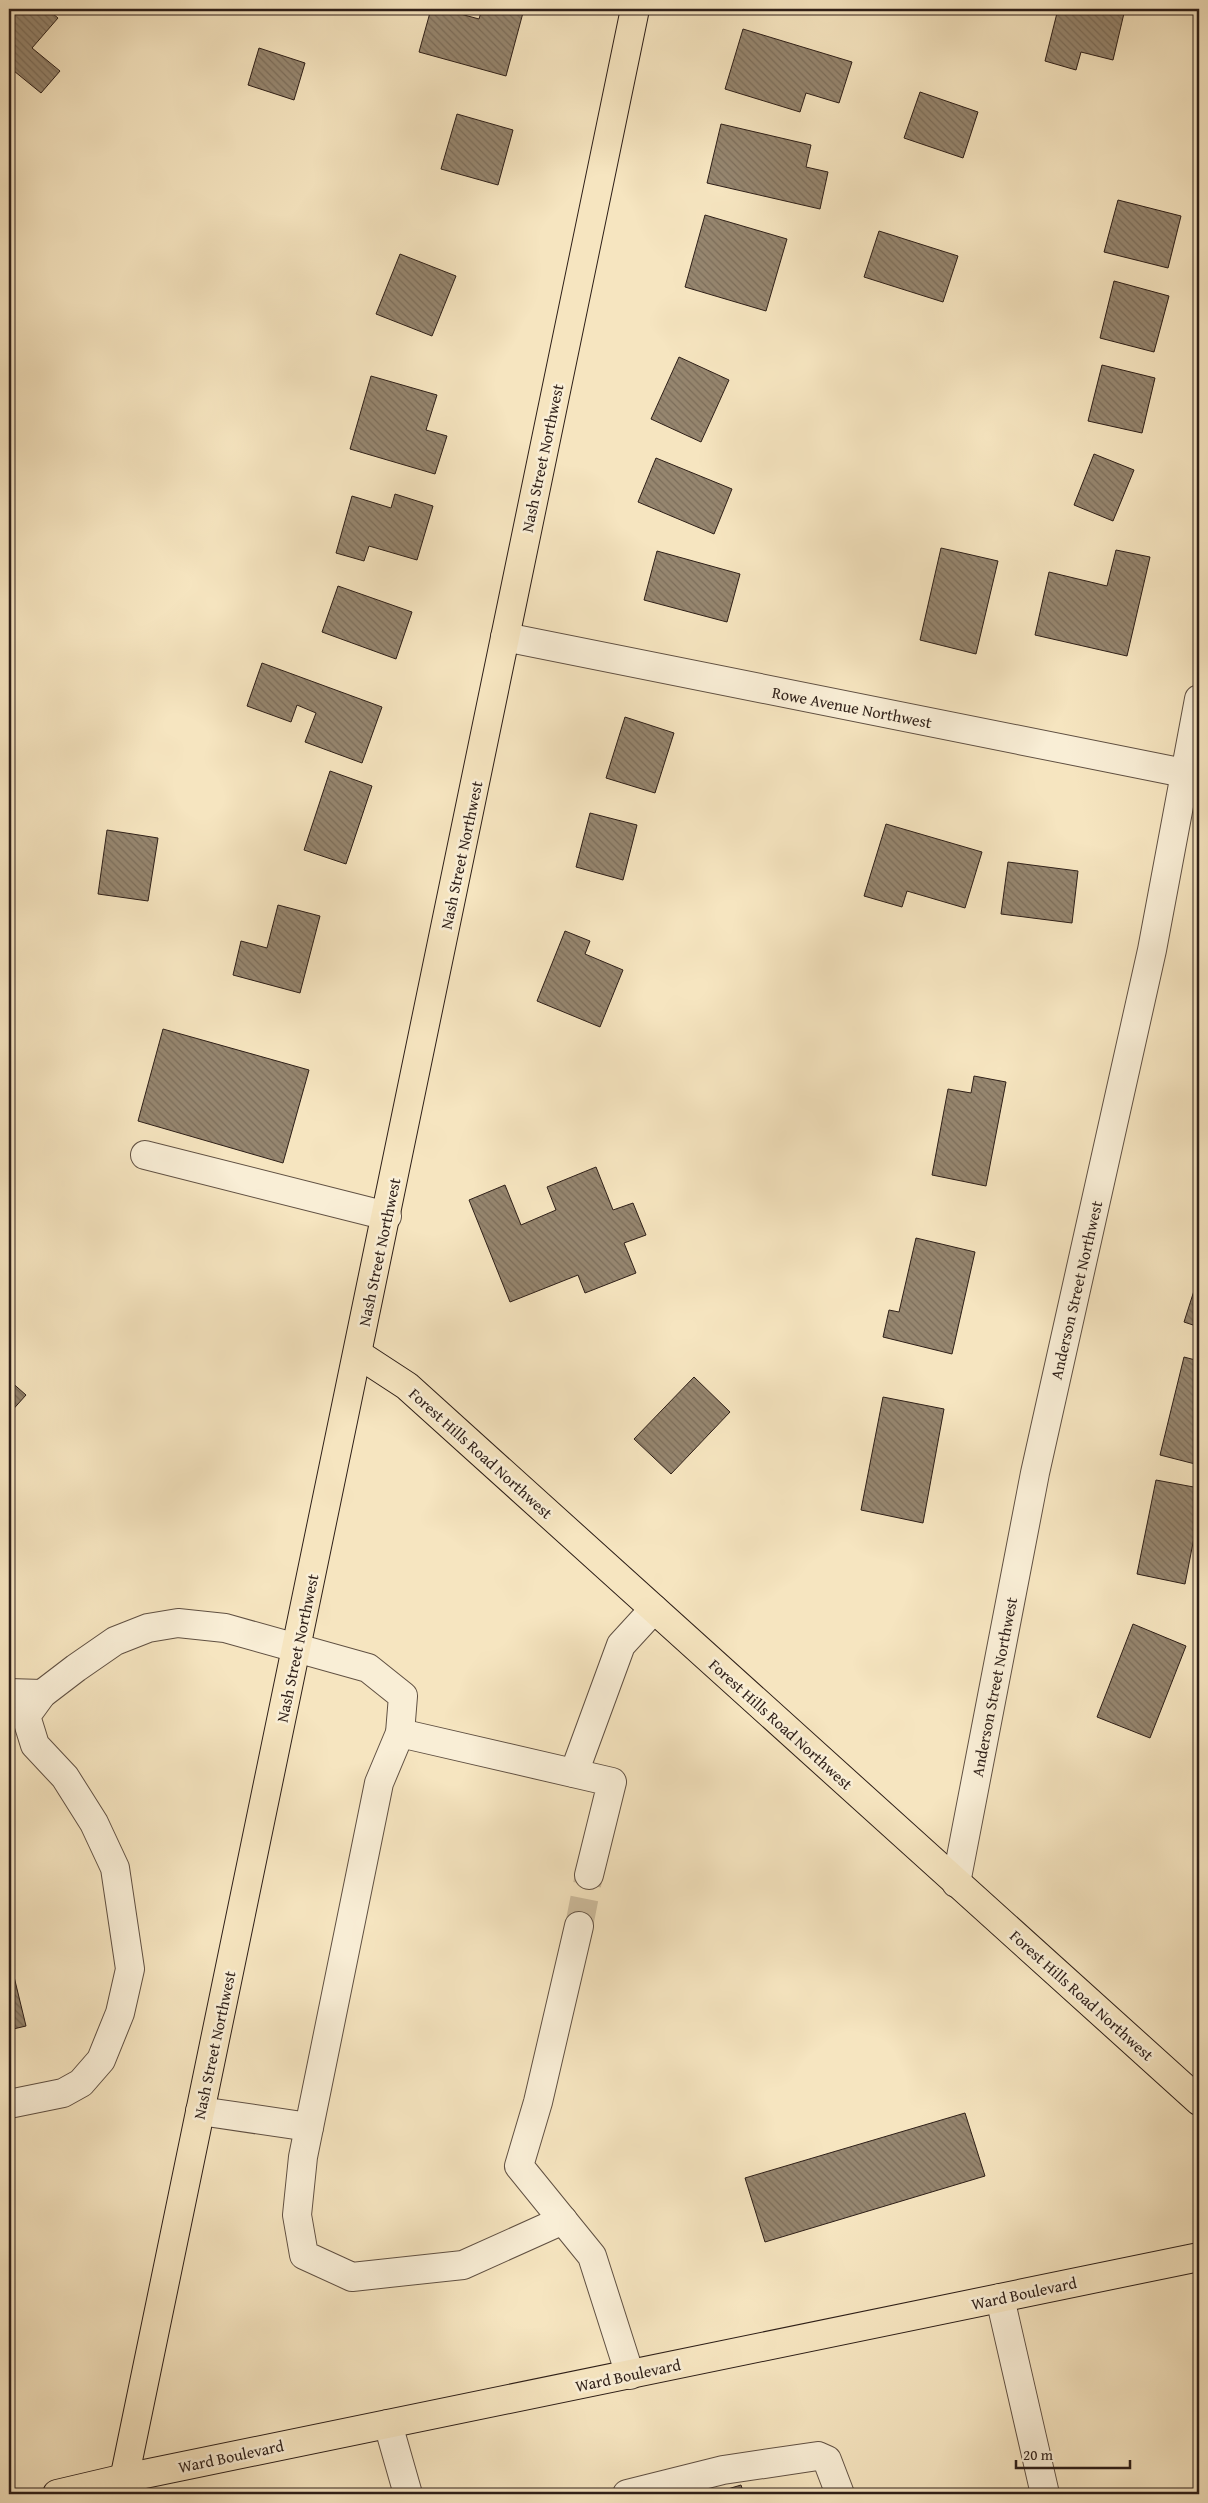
<svg xmlns="http://www.w3.org/2000/svg" width="1208" height="2503" font-family="'Gentium Book Plus',serif">
<style>
.building{fill:url(#building-back-hatch);stroke:#2e1f18}
.lines{fill:none;stroke-linecap:round;stroke-linejoin:round}
.minor-tunnel{stroke:#cebd9e;stroke-width:28;stroke-dasharray:28 14;stroke-linecap:butt}
.minor-casing{stroke:#605042;stroke-width:30}
.major-casing{stroke:#2e1f18;stroke-width:30}
.minor{stroke:#f9eed6;stroke-width:28}
.major{stroke:#f6e5c0;stroke-width:28}
.labels{text-anchor:middle;stroke-width:5;stroke-linejoin:round;paint-order:stroke}
.street-label{font-size:16px;fill:#2e1f18;stroke:#f9eed6}
</style>
<defs>
<pattern id="building-back-hatch" width="6" height="6" patternUnits="userSpaceOnUse" patternTransform="scale(1.25)"><rect width="6" height="6" fill="#96866f"/><path d="M-1 5l2 2M0 0l6 6M5-1l2 2" fill="none" stroke="#7b6d5a"/></pattern>
</defs>
<rect width="100%" height="100%" fill="#f6e5c0"/>
<filter id="stains"><feTurbulence type="fractalNoise" baseFrequency=".004" numOctaves="4"/><feColorMatrix values="0 0 0 0 .2 0 0 0 0 .09 0 0 0 0 .02 0 0 0 .5 -.17"/></filter>
<radialGradient id="worn" r=".72"><stop offset=".6" stop-color="#630" stop-opacity="0"/><stop offset="1" stop-color="#630" stop-opacity=".3"/></radialGradient>
<g class="building">
<path d="M9 9H47L58 18 32 48 60 71 41 93 14 71 9 76Z"/>
<path d="M431 9H442L479 19 482 9H524L506 76 419 52Z"/>
<path d="M1058 9H1125L1113 60 1081 52 1076 70 1045 61Z"/>
<path d="M743 29 852 62 839 103 806 93 800 112 725 89Z"/>
<path d="M259 48 305 63 294 100 248 85Z"/>
<path d="M920 92 978 112 963 158 904 138Z"/>
<path d="M457 114 513 130 498 185 441 169Z"/>
<path d="M721 124 811 145 806 167 828 172 820 209 707 183Z"/>
<path d="M1118 200 1181 216 1168 268 1104 252Z"/>
<path d="M705 215 787 239 766 311 685 287Z"/>
<path d="M879 231 958 256 943 302 864 277Z"/>
<path d="M400 254 456 276 432 336 376 314Z"/>
<path d="M1114 281 1169 296 1154 352 1100 338Z"/>
<path d="M679 357 729 380 701 442 651 419Z"/>
<path d="M1102 365 1155 378 1142 433 1088 421Z"/>
<path d="M371 376 437 395 426 430 447 436 435 474 350 449Z"/>
<path d="M1094 454 1134 470 1113 521 1074 505Z"/>
<path d="M656 458 732 489 714 534 638 502Z"/>
<path d="M395 494 433 506 417 560 369 546 364 561 336 553 352 496 391 508Z"/>
<path d="M941 548 998 561 976 654 920 640Z"/>
<path d="M1116 550 1150 557 1127 656 1035 635 1049 572 1107 586Z"/>
<path d="M657 551 740 574 727 622 644 600Z"/>
<path d="M338 586 412 612 396 659 322 632Z"/>
<path d="M262 663 382 707 362 763 305 742 316 713 297 705 291 722 247 706Z"/>
<path d="M625 717 674 733 655 793 606 778Z"/>
<path d="M330 771 372 786 346 864 304 850Z"/>
<path d="M590 813 637 825 623 880 576 867Z"/>
<path d="M886 824 982 852 965 908 907 891 902 907 864 896Z"/>
<path d="M107 830 158 838 148 901 98 894Z"/>
<path d="M1008 862 1078 871 1072 923 1001 914Z"/>
<path d="M278 905 320 916 300 993 233 975 241 941 267 948Z"/>
<path d="M565 931 590 941 585 954 623 970 600 1027 537 1001Z"/>
<path d="M163 1029 309 1070 283 1163 138 1121Z"/>
<path d="M974 1076 1006 1082 986 1186 932 1175 948 1089 971 1093Z"/>
<path d="M596 1167 613 1210 633 1203 646 1235 624 1243 636 1273 585 1293 578 1275 510 1302 469 1200 505 1185 521 1225 556 1210 547 1187Z"/>
<path d="M916 1238 975 1252 952 1354 883 1337 889 1310 899 1312Z"/>
<path d="M1199 1275V1327L1184 1322Z"/>
<path d="M1184 1357 1199 1361V1465L1160 1455Z"/>
<path d="M694 1377 730 1412 671 1474 634 1439Z"/>
<path d="M9 1380 26 1395 9 1414Z"/>
<path d="M883 1397 944 1409 923 1523 861 1510Z"/>
<path d="M1156 1480 1199 1488V1512L1185 1584 1137 1574Z"/>
<path d="M1133 1624 1186 1646 1150 1738 1097 1717Z"/>
<path d="M9 1956 26 2026 9 2030Z"/>
<path d="M965 2113 985 2176 765 2242 745 2178Z"/>
<path d="M741 2485 744 2494H711Z"/>
</g>
<g class="lines">
<path class="minor-tunnel" d="M579 1926 589 1875"/>
<g class="minor-casing">
<g id="minor">
<path d="M505 637 1199 776"/>
<path d="M145 1155 387 1216"/>
<path d="M9 1693 42 1694"/>
<path d="M400 1733 612 1782 589 1875"/>
<path d="M574 1773 621 1645 654 1609"/>
<path d="M956 1883 1035 1473 1152 950 1199 699"/>
<path d="M579 1926 538 2102 519 2166 592 2256 630 2375"/>
<path d="M9 2104 63 2093 81 2083 101 2060 120 2013 130 1969 115 1868 94 1823 77 1796 65 1777 35 1745 26 1716 42 1694 76 1668 115 1641 148 1628 178 1623 225 1628 368 1668 403 1696 400 1733 379 1783 303 2157 297 2215 304 2255 352 2277 463 2265 563 2220"/>
<path d="M200 2111 309 2127"/>
<path d="M1000 2298 1045 2494"/>
<path d="M388 2424 408 2494"/>
<path d="M627 2494 723 2470 818 2456 827 2460 840 2494"/>
</g>
</g>
<g class="major-casing">
<g id="major">
<path d="M358 1354 407 1386 1199 2101"/>
<path d="M57 2494 125 2478 1199 2257"/>
<path d="M121 2494 635 9"/>
</g>
</g>
<use href="#minor" class="minor"/>
<use href="#major" class="major"/>
</g>
<g class="labels">
<g class="street-label">
<text transform="translate(542 458) rotate(-78)" y="6">Nash Street Northwest</text>
<text transform="translate(852 707) rotate(11)" y="6">Rowe Avenue Northwest</text>
<text transform="translate(461 855) rotate(-78)" y="6">Nash Street Northwest</text>
<text transform="translate(379 1252) rotate(-78)" y="6">Nash Street Northwest</text>
<text transform="translate(1076 1290) rotate(-77)" y="6">Anderson Street Northwest</text>
<text transform="translate(481 1453) rotate(42)" y="6">Forest Hills Road Northwest</text>
<text transform="translate(297 1648) rotate(-78)" y="6">Nash Street Northwest</text>
<text transform="translate(994 1687) rotate(-79)" y="6">Anderson Street Northwest</text>
<text transform="translate(781 1724) rotate(42)" y="6">Forest Hills Road Northwest</text>
<text transform="translate(1082 1995) rotate(42)" y="6">Forest Hills Road Northwest</text>
<text transform="translate(214 2045) rotate(-78)" y="6">Nash Street Northwest</text>
<text transform="translate(1024 2293) rotate(-12)" y="6">Ward Boulevard</text>
<text transform="translate(628 2375) rotate(-12)" y="6">Ward Boulevard</text>
<text transform="translate(231 2456) rotate(-12)" y="6">Ward Boulevard</text>
</g>
</g>
<rect width="1208" height="2503" fill="none" stroke="#f6e5c0" stroke-width="30"/>
<rect x="10" y="10" width="1188" height="2483" fill="none" stroke="#2e1f18" stroke-width="2.5"/>
<rect x="15" y="15" width="1178" height="2473" fill="none" stroke="#2e1f18"/>
<path d="M1016 2460v8h114v-8" fill="none" stroke="#2e1f18" stroke-width="2.5"/>
<text x="1023" y="2460" font-size="15" fill="#2e1f18" stroke="#f9eed6" stroke-width="4" paint-order="stroke">20 m</text>
<rect width="100%" height="100%" filter="url(#stains)"/>
<rect width="100%" height="100%" fill="url(#worn)"/>
</svg>
